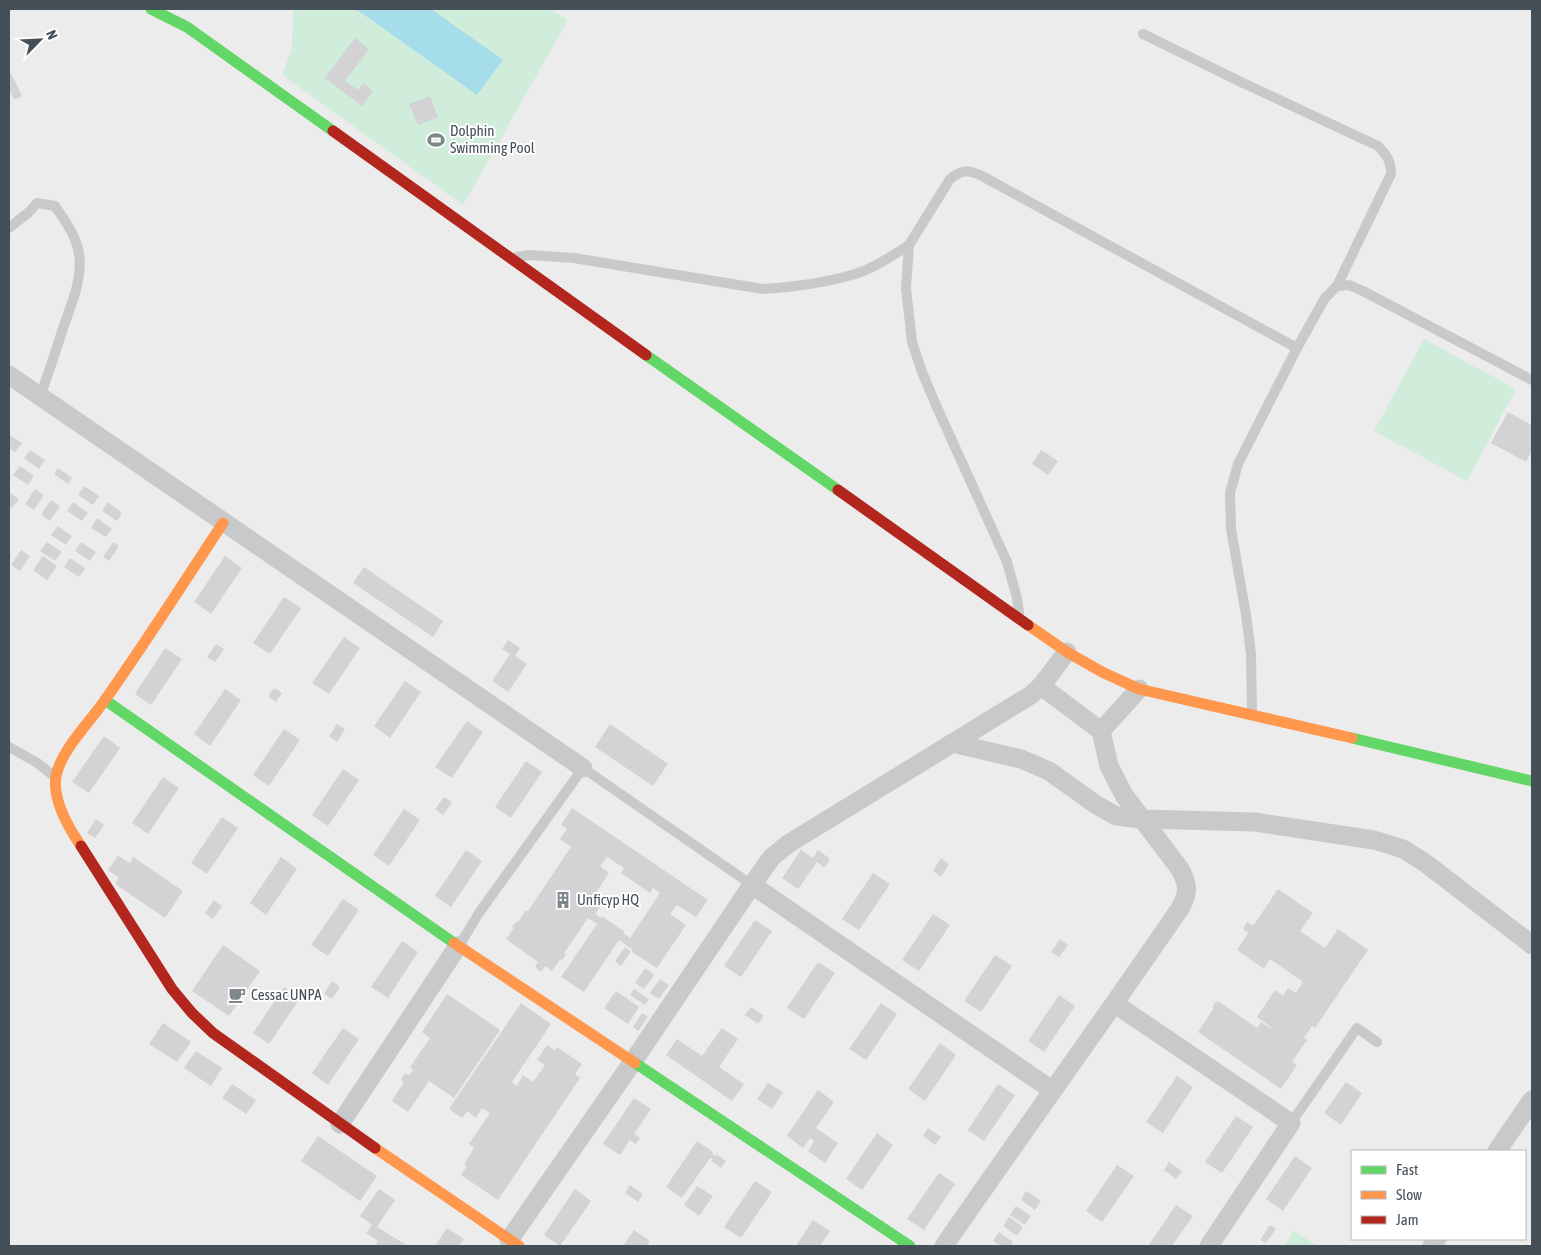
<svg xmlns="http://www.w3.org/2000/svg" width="1541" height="1255" font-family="'Asap Condensed',sans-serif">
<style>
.green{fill:#d0ecda}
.water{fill:#a6ddea}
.building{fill:#d3d3d5;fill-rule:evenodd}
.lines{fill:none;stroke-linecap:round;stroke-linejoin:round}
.lane{stroke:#c7c9cb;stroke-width:10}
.street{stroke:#c7c9cb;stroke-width:19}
.fast{stroke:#63d668;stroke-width:11}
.slow{stroke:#ff974d;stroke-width:11}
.jam{stroke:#b3261e;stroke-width:11}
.labels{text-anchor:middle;stroke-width:4;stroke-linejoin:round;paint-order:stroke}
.poi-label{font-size:15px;fill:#444f58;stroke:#fff;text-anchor:start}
</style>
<rect width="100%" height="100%" fill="#edecec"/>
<g class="green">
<path d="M293 9H550L568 20 463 205 282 75 292 48Z"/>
<path d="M1424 339 1516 389 1467 481 1374 431Z"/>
<path d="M1294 1231 1317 1246H1284Z"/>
</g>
<path class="water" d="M356 9H431L503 60 477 95Z"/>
<g class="building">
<path d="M355 38 369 49 345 81 358 90 363 83 373 91 362 106 325 78Z"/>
<path d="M11 73 22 96 14 100 9 89V74Z"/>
<path d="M430 96 438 117 418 125 409 104Z"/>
<path d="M1508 412 1532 425V450L1526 462 1491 443Z"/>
<path d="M9 435 22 443 15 452 9 448Z"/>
<path d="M30 450 45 460 39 469 24 458Z"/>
<path d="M1041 450 1058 461 1048 475 1032 464Z"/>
<path d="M20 466 34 476 28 485 13 475Z"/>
<path d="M58 468 72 478 68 484 54 474Z"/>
<path d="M84 486 99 496 93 505 78 495Z"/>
<path d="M35 489 44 495 34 510 25 504Z"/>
<path d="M9 492 19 499 12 508 9 506Z"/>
<path d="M51 500 60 506 50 521 41 515Z"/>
<path d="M73 502 88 513 82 521 67 511Z"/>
<path d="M108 502 122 513 117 521 102 511Z"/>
<path d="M97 518 112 529 106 537 91 528Z"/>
<path d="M58 526 72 536 66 545 51 535Z"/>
<path d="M47 542 62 552 55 561 40 551Z"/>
<path d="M81 542 96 552 90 561 75 551Z"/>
<path d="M113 542 119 546 109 561 103 557Z"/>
<path d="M21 550 30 556 20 571 11 565Z"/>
<path d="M43 556 57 566 47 580 33 570Z"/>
<path d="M225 556 242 568 211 614 194 602Z"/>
<path d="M70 558 85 568 79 577 64 567Z"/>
<path d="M364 567 443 621 433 637 353 583Z"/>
<path d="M284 597 301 608 270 654 253 643Z"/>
<path d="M344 637 360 648 329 694 312 683Z"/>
<path d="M508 640 520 648 515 656 527 664 508 692 492 681 510 654 502 649Z"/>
<path d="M216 644 224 649 215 662 207 657Z"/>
<path d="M165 648 182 659 151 705 135 694Z"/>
<path d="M405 681 421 692 390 738 374 726Z"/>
<path d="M274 688 282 693 276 702 268 696Z"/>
<path d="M225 689 241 700 210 746 194 734Z"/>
<path d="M467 721 483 732 452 778 435 767Z"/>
<path d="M337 724 345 729 337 742 329 736Z"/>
<path d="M610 724 668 764 653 786 595 747Z"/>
<path d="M284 729 300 740 269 786 253 775Z"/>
<path d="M104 736 120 748 89 793 72 782Z"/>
<path d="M526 761 542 772 511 818 495 807Z"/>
<path d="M343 769 359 780 328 826 312 815Z"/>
<path d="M163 777 179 788 148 834 132 823Z"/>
<path d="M444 797 452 802 443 815 435 809Z"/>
<path d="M572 808 708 900 696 917 677 905 670 914 686 925 657 968 632 952 633 950 619 940 584 992 561 977 597 924 588 918 564 953 566 954 562 960 560 959 552 971 545 966 541 972 535 967 538 962 506 939 514 928 512 927 517 921 518 922 526 910 528 911 571 847 560 839 567 829 561 825ZM607 857 624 868 621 873 650 893 653 888 660 893 630 938 623 933 625 932 602 916 601 918 595 914 601 906 591 900 609 873 600 866Z"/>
<path d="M404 809 420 820 389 866 373 855Z"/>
<path d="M222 817 238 828 207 874 191 863Z"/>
<path d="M96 819 104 825 95 838 87 833Z"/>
<path d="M466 850 482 861 451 907 435 896Z"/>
<path d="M801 850 813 858 818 850 830 859 824 868 817 862 798 889 782 878Z"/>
<path d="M118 856 130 863 133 857 183 891 165 918 115 884 119 878 108 870Z"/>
<path d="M281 857 297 869 266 915 250 903Z"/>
<path d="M941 858 949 864 941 877 933 871Z"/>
<path d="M873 873 890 884 859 930 842 919Z"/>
<path d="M1278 889 1313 913 1300 931 1325 948 1338 929 1368 950 1315 1028 1312 1026 1304 1038 1307 1040 1292 1062 1297 1065 1281 1089 1198 1032 1214 1008 1212 1007 1216 1002 1218 1001 1257 1028 1261 1022 1272 1029V1028L1257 1017 1275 990 1283 996 1288 988 1296 993 1303 982 1270 959 1264 969 1237 950 1248 933 1243 929 1247 922 1253 926Z"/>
<path d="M343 899 359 910 328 956 311 945Z"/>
<path d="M214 900 222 906 213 919 205 913Z"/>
<path d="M933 914 950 925 919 971 902 960Z"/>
<path d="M755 920 772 931 741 977 724 966Z"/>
<path d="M1060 939 1068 945 1059 957 1051 952Z"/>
<path d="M402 941 418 952 388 998 371 987Z"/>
<path d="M223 945 260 971 229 1016 192 991Z"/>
<path d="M625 947 631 951 621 966 615 961Z"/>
<path d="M995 955 1012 966 981 1012 964 1001Z"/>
<path d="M818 962 835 973 804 1019 787 1008Z"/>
<path d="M645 968 654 975 644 989 635 983Z"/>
<path d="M660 979 669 985 659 999 650 993Z"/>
<path d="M332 981 340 987 332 999 324 994Z"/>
<path d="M284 987 300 998 269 1044 253 1033Z"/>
<path d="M634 989 649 999 645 1005 630 995Z"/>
<path d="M616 991 639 1007 628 1024 604 1008Z"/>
<path d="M447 994 500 1030 454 1098 429 1081 408 1112 392 1101 404 1082 401 1080 405 1073 409 1076 413 1070 410 1067 430 1038 422 1032Z"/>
<path d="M1059 995 1075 1006 1044 1052 1028 1041Z"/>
<path d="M521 1003 551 1024 512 1082 517 1086 523 1075 533 1082 545 1065 537 1060 547 1045 555 1051 557 1047 582 1064 575 1074 580 1078 498 1200 461 1175 467 1166 464 1164 474 1148 469 1144 490 1113 482 1108 476 1118 467 1111 462 1118 449 1109Z"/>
<path d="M881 1003 897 1014 866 1060 849 1049Z"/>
<path d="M751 1007 764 1016 758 1024 745 1015Z"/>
<path d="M642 1013 648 1017 638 1031 633 1027Z"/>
<path d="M163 1023 191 1042 177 1062 149 1044Z"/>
<path d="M343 1028 359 1039 328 1085 312 1073Z"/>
<path d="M722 1028 738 1039 719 1067 744 1084 732 1101 666 1055 677 1039 702 1056Z"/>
<path d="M940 1043 956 1055 925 1101 908 1089Z"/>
<path d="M196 1051 222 1068 211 1086 184 1068Z"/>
<path d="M1177 1076 1193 1087 1163 1133 1146 1122Z"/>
<path d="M1346 1082 1362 1093 1341 1125 1324 1113Z"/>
<path d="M768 1083 783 1092 772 1109 757 1099Z"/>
<path d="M232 1084 256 1100 246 1114 222 1098Z"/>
<path d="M998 1084 1015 1095 984 1141 968 1130Z"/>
<path d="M818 1090 834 1102 816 1128 838 1143 825 1163 808 1151 814 1141 810 1138 803 1148 787 1136Z"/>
<path d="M634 1098 651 1109 634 1134 640 1138 636 1144 630 1140 620 1155 603 1144Z"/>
<path d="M1236 1116 1253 1127 1222 1173 1205 1162Z"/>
<path d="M928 1128 941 1137 935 1145 923 1136Z"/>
<path d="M877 1133 893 1145 862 1190 846 1179Z"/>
<path d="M318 1136 377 1176 360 1201 301 1161Z"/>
<path d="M697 1141 713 1152 712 1154 715 1156 716 1154 726 1161 721 1168 711 1161 713 1159 710 1158 682 1198 666 1187Z"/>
<path d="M1295 1156 1312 1168 1283 1211 1266 1199Z"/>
<path d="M1169 1162 1182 1171 1176 1179 1164 1170Z"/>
<path d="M1117 1165 1134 1176 1102 1222 1086 1211Z"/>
<path d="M939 1173 955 1184 924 1230 907 1219Z"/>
<path d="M755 1181 772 1192 741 1238 724 1227Z"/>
<path d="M630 1185 643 1194 638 1202 625 1193Z"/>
<path d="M697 1186 713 1196 699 1216 684 1205Z"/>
<path d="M379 1189 395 1200 377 1227 408 1246H375L378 1241 366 1233 372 1225 360 1216Z"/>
<path d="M575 1189 591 1201 560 1246 544 1235Z"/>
<path d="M1026 1191 1041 1201 1035 1210 1021 1200Z"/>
<path d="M1176 1205 1193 1216 1172 1246H1148Z"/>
<path d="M1016 1206 1031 1216 1025 1225 1010 1215Z"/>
<path d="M1009 1217 1023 1227 1017 1236 1003 1226Z"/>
<path d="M813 1220 830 1231 820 1246H796Z"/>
<path d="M1270 1225 1276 1229 1266 1243 1260 1240Z"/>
<path d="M447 1228 464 1239 459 1246H435Z"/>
<path d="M634 1230 650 1241 647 1246H623Z"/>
<path d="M999 1232 1013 1242 1011 1246H1000L993 1241Z"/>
</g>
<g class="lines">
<g class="lane">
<path d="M1143 34 1241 82 1378 146C1387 155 1391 161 1391 174L1337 286"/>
<path d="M9 228 29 212 37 203 55 206C65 221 76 235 79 254 83 279 71 305 63 328 56 351 48 374 40 397"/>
<path d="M517 257 529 255 574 258 763 289C794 287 825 283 855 274 874 268 892 256 909 245"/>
<path d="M1019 613 1017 598 1007 562 936 405 922 372 912 342 906 288 909 245 950 179C962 169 969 170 982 176L1297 348"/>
<path d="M1252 712 1251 654 1246 615 1231 529 1230 493 1238 464 1297 348 1325 298 1337 286 1349 285 1363 291 1532 380"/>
<path d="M9 747 36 762 54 776"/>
<path d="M459 946 479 913 583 768 752 885"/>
<path d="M1291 1123 1357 1028 1377 1042"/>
</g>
<g class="street">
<path d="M9 375 583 768"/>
<path d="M1067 652 1041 686 1101 731 1139 689"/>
<path d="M952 743 1021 759 1049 771 1095 804 1116 816 1142 819 1255 822 1374 840 1403 849 1424 862 1532 945"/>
<path d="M752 885 1052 1090"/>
<path d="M1115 1004 1291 1123 1209 1246"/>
<path d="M340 1124 458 946"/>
<path d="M1497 1151 1532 1100"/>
<path d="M509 1240 632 1063 752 885 772 857 788 844 1031 695 1041 686"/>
<path d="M944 1246C1022 1133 1103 1021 1181 907 1189 891 1188 885 1180 869L1124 795 1109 766 1101 731"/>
<path d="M1432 1246 1437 1239"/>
</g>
<g class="fast">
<path d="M151 9 187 27 333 131"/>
<path d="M646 355 838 490"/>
<path d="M105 700 454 943"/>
<path d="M1352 738 1532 781"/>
<path d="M635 1063 910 1246"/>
</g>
<g class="slow">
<path d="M1028 625 1067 652 1102 672 1139 689 1352 738"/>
<path d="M81 846C68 827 52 800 56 776 61 750 90 722 105 700 146 642 184 582 223 523"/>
<path d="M454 943 635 1063"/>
<path d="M375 1148 519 1246"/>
</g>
<g class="jam">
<path d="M333 131 646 355"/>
<path d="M838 490 1028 625"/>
<path d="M81 846 172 989 192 1013 213 1033 375 1148"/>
</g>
</g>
<defs>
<g id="stadium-bare" transform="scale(1.35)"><path d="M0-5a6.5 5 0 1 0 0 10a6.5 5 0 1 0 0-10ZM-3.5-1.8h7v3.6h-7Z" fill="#7f868c" stroke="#fff" stroke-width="2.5" paint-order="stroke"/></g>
<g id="building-bare" transform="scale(1.35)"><path d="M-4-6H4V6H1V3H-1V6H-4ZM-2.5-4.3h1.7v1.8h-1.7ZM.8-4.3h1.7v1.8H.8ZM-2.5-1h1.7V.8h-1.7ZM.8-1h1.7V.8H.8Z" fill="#7f868c" stroke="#fff" stroke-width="2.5" paint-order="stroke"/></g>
<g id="cafe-bare" transform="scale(1.35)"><path d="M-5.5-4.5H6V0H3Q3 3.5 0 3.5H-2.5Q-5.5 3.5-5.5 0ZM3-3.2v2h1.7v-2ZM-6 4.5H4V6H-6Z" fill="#7f868c" stroke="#fff" stroke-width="2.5" paint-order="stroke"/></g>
</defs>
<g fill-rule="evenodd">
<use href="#stadium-bare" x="436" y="140"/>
<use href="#building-bare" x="563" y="900"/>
<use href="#cafe-bare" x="237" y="995"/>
</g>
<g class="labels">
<g class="poi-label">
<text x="450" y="136">Dolphin<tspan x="450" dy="17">Swimming Pool</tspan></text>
<text x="577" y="905">Unficyp HQ</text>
<text x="251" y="1000">Cessac UNPA</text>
</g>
</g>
<rect width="1541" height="1255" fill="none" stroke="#444f58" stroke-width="20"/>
<rect x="1351" y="1150" width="175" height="90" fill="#ffffff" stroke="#b4b9bc"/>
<rect x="1361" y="1166" width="25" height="8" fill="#63d668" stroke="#b4b9bc"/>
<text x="1396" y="1175" font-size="15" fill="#444f58">Fast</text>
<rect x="1361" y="1191" width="25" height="8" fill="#ff974d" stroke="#b4b9bc"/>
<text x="1396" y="1200" font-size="15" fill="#444f58">Slow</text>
<rect x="1361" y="1216" width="25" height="8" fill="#b3261e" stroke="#b4b9bc"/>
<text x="1396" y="1225" font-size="15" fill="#444f58">Jam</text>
<g transform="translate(40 40) rotate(66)" stroke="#ffffff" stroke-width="4" paint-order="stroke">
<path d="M0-4L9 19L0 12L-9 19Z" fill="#444f58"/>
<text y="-8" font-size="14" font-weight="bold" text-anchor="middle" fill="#444f58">N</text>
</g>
</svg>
